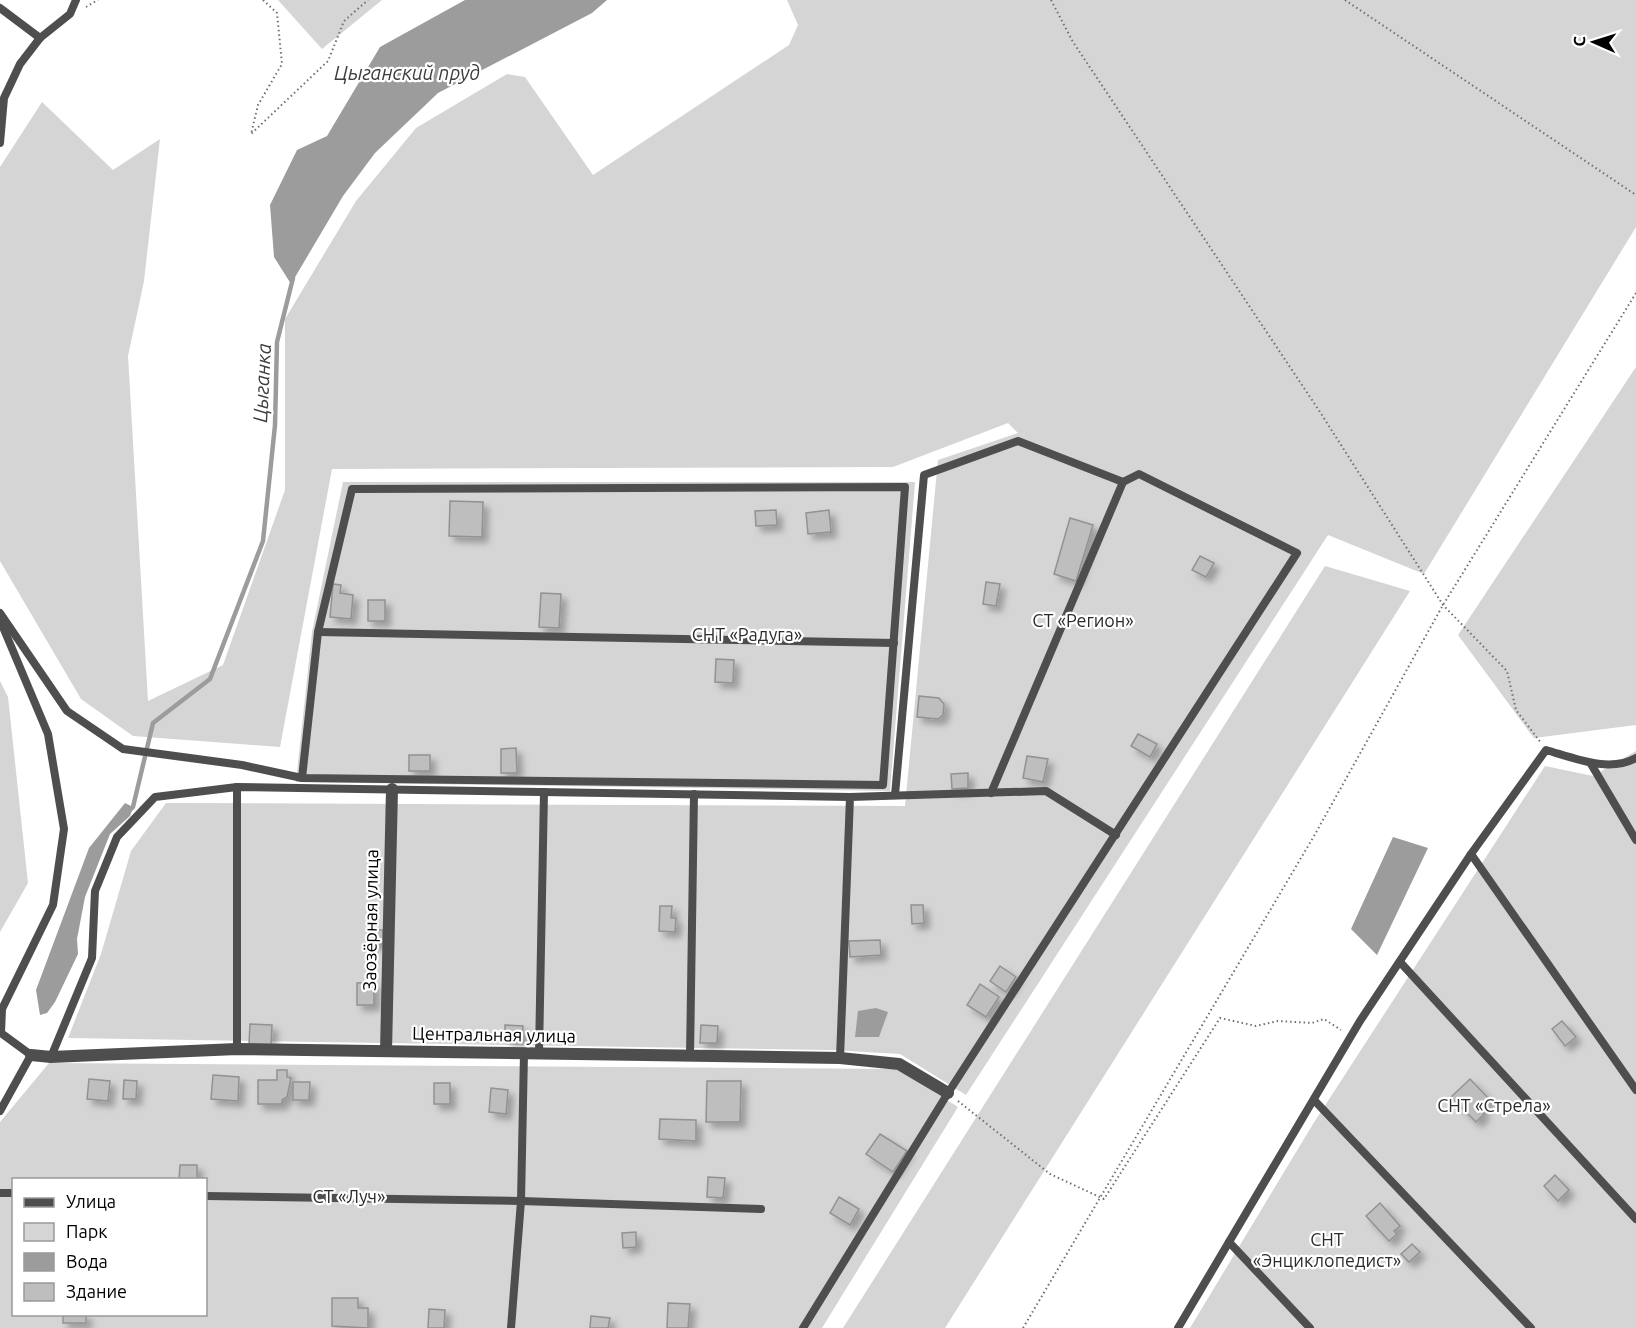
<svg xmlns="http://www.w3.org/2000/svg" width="1636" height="1328" font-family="Ubuntu,sans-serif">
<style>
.green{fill:#d5d5d5;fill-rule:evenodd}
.water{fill:#9c9c9c}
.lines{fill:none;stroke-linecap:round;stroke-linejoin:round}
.stream{stroke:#9c9c9c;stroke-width:4.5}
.building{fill:#bebebe;stroke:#929292;stroke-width:1.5;filter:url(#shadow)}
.path{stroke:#707070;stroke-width:2;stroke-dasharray:1.5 3;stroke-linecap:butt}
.service{stroke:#4e4e4e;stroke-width:8}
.minor{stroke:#4e4e4e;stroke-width:12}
.labels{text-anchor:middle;stroke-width:4.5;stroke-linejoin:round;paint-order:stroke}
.park-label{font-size:18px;fill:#2c2c2c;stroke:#fff}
.street-label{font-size:18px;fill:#000;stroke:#fff}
.water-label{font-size:20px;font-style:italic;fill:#3d3d3d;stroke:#fff}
</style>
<defs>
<filter id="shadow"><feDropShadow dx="5.5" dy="5.5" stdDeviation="3" flood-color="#0004"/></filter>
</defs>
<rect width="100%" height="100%" fill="#fff"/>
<g class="green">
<path d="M278 0H382L322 49Z"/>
<path d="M787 0H1636V227L1424 574 1328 535 966 1095 900 1054 831 1050 68 1038 101 954 131 851 166 803 905 806 938 460 1018 433 1008 423 893 467 332 469 280 747 133 736 81 699 0 561V167L42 102 113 170 160 139 144 281 128 356 148 701 223 665 285 490V319L356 201 416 128 507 74 525 77 593 175 789 45 798 25Z"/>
<path d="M1636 367V725L1534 738 1458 635Z"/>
<path d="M343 482H915L890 791 296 782 312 632Z"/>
<path d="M1325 566 1410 591 945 1328H843Z"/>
<path d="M0 681 8 697 28 883 0 932Z"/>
<path d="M1636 751V1328H1190L1313 1124 1545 766 1593 776Z"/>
<path d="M49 1063 898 1069 958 1107 822 1328H0V1122ZM14 1180H206V1314H14Z"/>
</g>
<g class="water">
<path d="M465 0H607L592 13 438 93 375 153 343 196 291 284 274 257 270 205 297 150 327 136 380 47Z"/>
<path d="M125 803 133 807 130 816 110 834 85 897 77 939 78 954 55 1002 47 1013 40 1015 36 990 89 848Z"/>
<path d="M1393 837 1428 848 1377 955 1351 929Z"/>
<path d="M876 1008 888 1012 879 1037H855L858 1011Z"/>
</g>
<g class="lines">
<path class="stream" d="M129 811 133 807 153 723 210 679 263 541 275 425 277 342 293 278"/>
</g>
<g class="building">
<path d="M450 501 483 502 482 537 449 536Z"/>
<path d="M776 510 777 525 756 526 755 511Z"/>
<path d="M829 510 831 532 808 534 806 513Z"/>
<path d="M1070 518 1093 525 1076 581 1054 574Z"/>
<path d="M1200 556 1214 563 1206 577 1192 570Z"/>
<path d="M986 582 1000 584 996 606 983 604Z"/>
<path d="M333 584 341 585 340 593 353 595 351 619 330 617Z"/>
<path d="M541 593 561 594 559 628 539 627Z"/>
<rect x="368" y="600" width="17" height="21"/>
<path d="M716 659 734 660 733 683 715 682Z"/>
<path d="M919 696 939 698 944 704 943 715 938 719 917 717Z"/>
<path d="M1138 734 1157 744 1150 757 1131 746Z"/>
<path d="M516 748 517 773H501V749Z"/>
<rect x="409" y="755" width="21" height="16"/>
<path d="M1027 756 1048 759 1043 782 1023 778Z"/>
<path d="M968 773V788L952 789 951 774Z"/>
<path d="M911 905H923L924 923 912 924Z"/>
<path d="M660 906H672L671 918H676L675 932 659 931Z"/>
<path d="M367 930H383V944H366Z"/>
<path d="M880 940 881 955 850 957 849 941Z"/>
<path d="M1000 966 1016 977 1006 992 990 981Z"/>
<path d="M374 982V1005H357V983Z"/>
<path d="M980 984 999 997 986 1017 967 1005Z"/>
<path d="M1562 1021 1576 1037 1565 1046 1552 1029Z"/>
<path d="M250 1024 272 1025 271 1045 249 1044Z"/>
<path d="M505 1025 523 1026 522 1042 505 1041Z"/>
<path d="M701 1025 718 1026 717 1043H700Z"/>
<path d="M277 1070H287V1077L291 1078 287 1097 282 1100V1104H258V1080H277Z"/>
<path d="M213 1075 239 1077 238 1101 211 1099Z"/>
<path d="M89 1079 110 1081 108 1101 87 1099Z"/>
<path d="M1470 1079 1490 1100 1480 1110 1484 1114 1476 1122 1451 1097Z"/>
<path d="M124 1080 137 1081 136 1099H123Z"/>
<path d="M707 1081H741L740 1122H706Z"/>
<path d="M293 1082H310L309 1100H293Z"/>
<rect x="434" y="1083" width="16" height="21"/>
<path d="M491 1088 508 1090 506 1114 489 1112Z"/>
<path d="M660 1119 696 1120V1141L659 1139Z"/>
<path d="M880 1134 907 1151 893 1172 866 1154Z"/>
<path d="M180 1165H197V1180H179Z"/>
<path d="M1555 1175 1569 1190 1558 1201 1544 1186Z"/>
<path d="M708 1177 725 1178 723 1198 707 1197Z"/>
<path d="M839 1197 859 1209 850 1225 830 1213Z"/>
<path d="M1380 1203 1400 1226 1394 1231 1397 1234 1389 1241 1366 1216Z"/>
<path d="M636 1232V1247L623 1248 622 1233Z"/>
<path d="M1412 1244 1420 1252 1409 1262 1401 1254Z"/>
<path d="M332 1298H358V1308H368V1328L332 1326Z"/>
<path d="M668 1303 690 1304 688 1328H667Z"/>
<path d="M429 1309 445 1310 444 1328H428Z"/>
<rect x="63" y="1314" width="23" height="9"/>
<path d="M591 1316 610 1318 608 1328H590Z"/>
</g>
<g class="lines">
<g class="path">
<path d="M263 0 277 13 282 64 258 105 251 134 328 61 344 21 368 0"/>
<path d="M1051 0 1073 42 1320 412 1443 605 1507 671 1516 710 1541 743"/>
<path d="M1345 0 1636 195"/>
<path d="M86 7 98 0"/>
<path d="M958 1101 1050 1174 1104 1199 1220 1018 1256 1026 1278 1021 1312 1023 1324 1019 1341 1030"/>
<path d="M1023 1328 1314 836 1443 605 1636 293"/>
</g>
<g class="service">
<path d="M0 8 40 38"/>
<path d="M0 143 4 98 20 64 40 38 70 14 76 0"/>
<path d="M0 613 67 711 123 749 242 765 302 778 883 785 905 487 352 489 318 632 302 778"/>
<path d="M318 632 894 643"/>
<path d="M1591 764 1636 840"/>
<path d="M895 795 924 475 1018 441 1123 482"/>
<path d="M1471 854 1636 1090"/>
<path d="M1400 962 1636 1219"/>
<path d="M237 1049V787"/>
<path d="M539 1053 544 792"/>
<path d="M690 1056 694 794"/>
<path d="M51 1057 92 958 95 891 117 837 155 797 237 787 850 797"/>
<path d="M840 1058 850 797 1046 791 1116 835"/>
<path d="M1314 1100 1531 1328"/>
<path d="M0 1111 31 1055 1 1033 2 1009 53 905 64 829 48 734 0 620"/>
<path d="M0 1193H14"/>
<path d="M206 1196 521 1201 761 1209"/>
<path d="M1229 1242 1310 1328"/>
<path d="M511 1328 521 1201 524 1053"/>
<path d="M803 1328 948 1093 1297 553 1139 474 1123 482 991 793"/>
<path d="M1178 1328 1360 1021 1471 854 1546 750C1574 758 1609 773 1636 758"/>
</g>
<g class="minor">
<path d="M386 1051 392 789"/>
<path d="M31 1055 51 1057 237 1049 840 1058 899 1064 948 1093"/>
</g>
</g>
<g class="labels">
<g class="park-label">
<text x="1083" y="627">СТ «Регион»</text>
<text x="747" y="641">СНТ «Радуга»</text>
<text x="1494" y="1112">СНТ «Стрела»</text>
<text x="349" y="1203">СТ «Луч»</text>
<text x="1327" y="1246">СНТ<tspan x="1327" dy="21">«Энциклопедист»</tspan></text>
</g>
<g class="street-label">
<text transform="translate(371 920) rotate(-89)" y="6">Заозёрная улица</text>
<text transform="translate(494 1035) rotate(1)" y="6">Центральная улица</text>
</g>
<g class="water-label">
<text x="407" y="80">Цыганский пруд</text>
<text transform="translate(262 383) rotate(-87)" y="7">Цыганка</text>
</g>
</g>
<rect x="12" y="1178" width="195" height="138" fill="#ffffff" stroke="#999999" stroke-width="1.5"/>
<rect x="24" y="1198" width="30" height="9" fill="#4e4e4e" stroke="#999999" stroke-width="1.5"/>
<text x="66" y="1208" font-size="18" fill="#000000">Улица</text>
<rect x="24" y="1223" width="30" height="18" fill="#d5d5d5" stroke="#999999" stroke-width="1.5"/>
<text x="66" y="1238" font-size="18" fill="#000000">Парк</text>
<rect x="24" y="1253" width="30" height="18" fill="#9c9c9c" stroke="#999999" stroke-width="1.5"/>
<text x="66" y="1268" font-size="18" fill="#000000">Вода</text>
<rect x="24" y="1283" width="30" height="18" fill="#bebebe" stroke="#999999" stroke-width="1.5"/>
<text x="66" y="1298" font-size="18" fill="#000000">Здание</text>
<g transform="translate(1594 42) rotate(273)" stroke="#ffffff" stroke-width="4.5" paint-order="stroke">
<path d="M0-4.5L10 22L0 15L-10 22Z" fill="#000000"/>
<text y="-9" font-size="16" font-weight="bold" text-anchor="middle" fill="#000000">С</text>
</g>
</svg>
